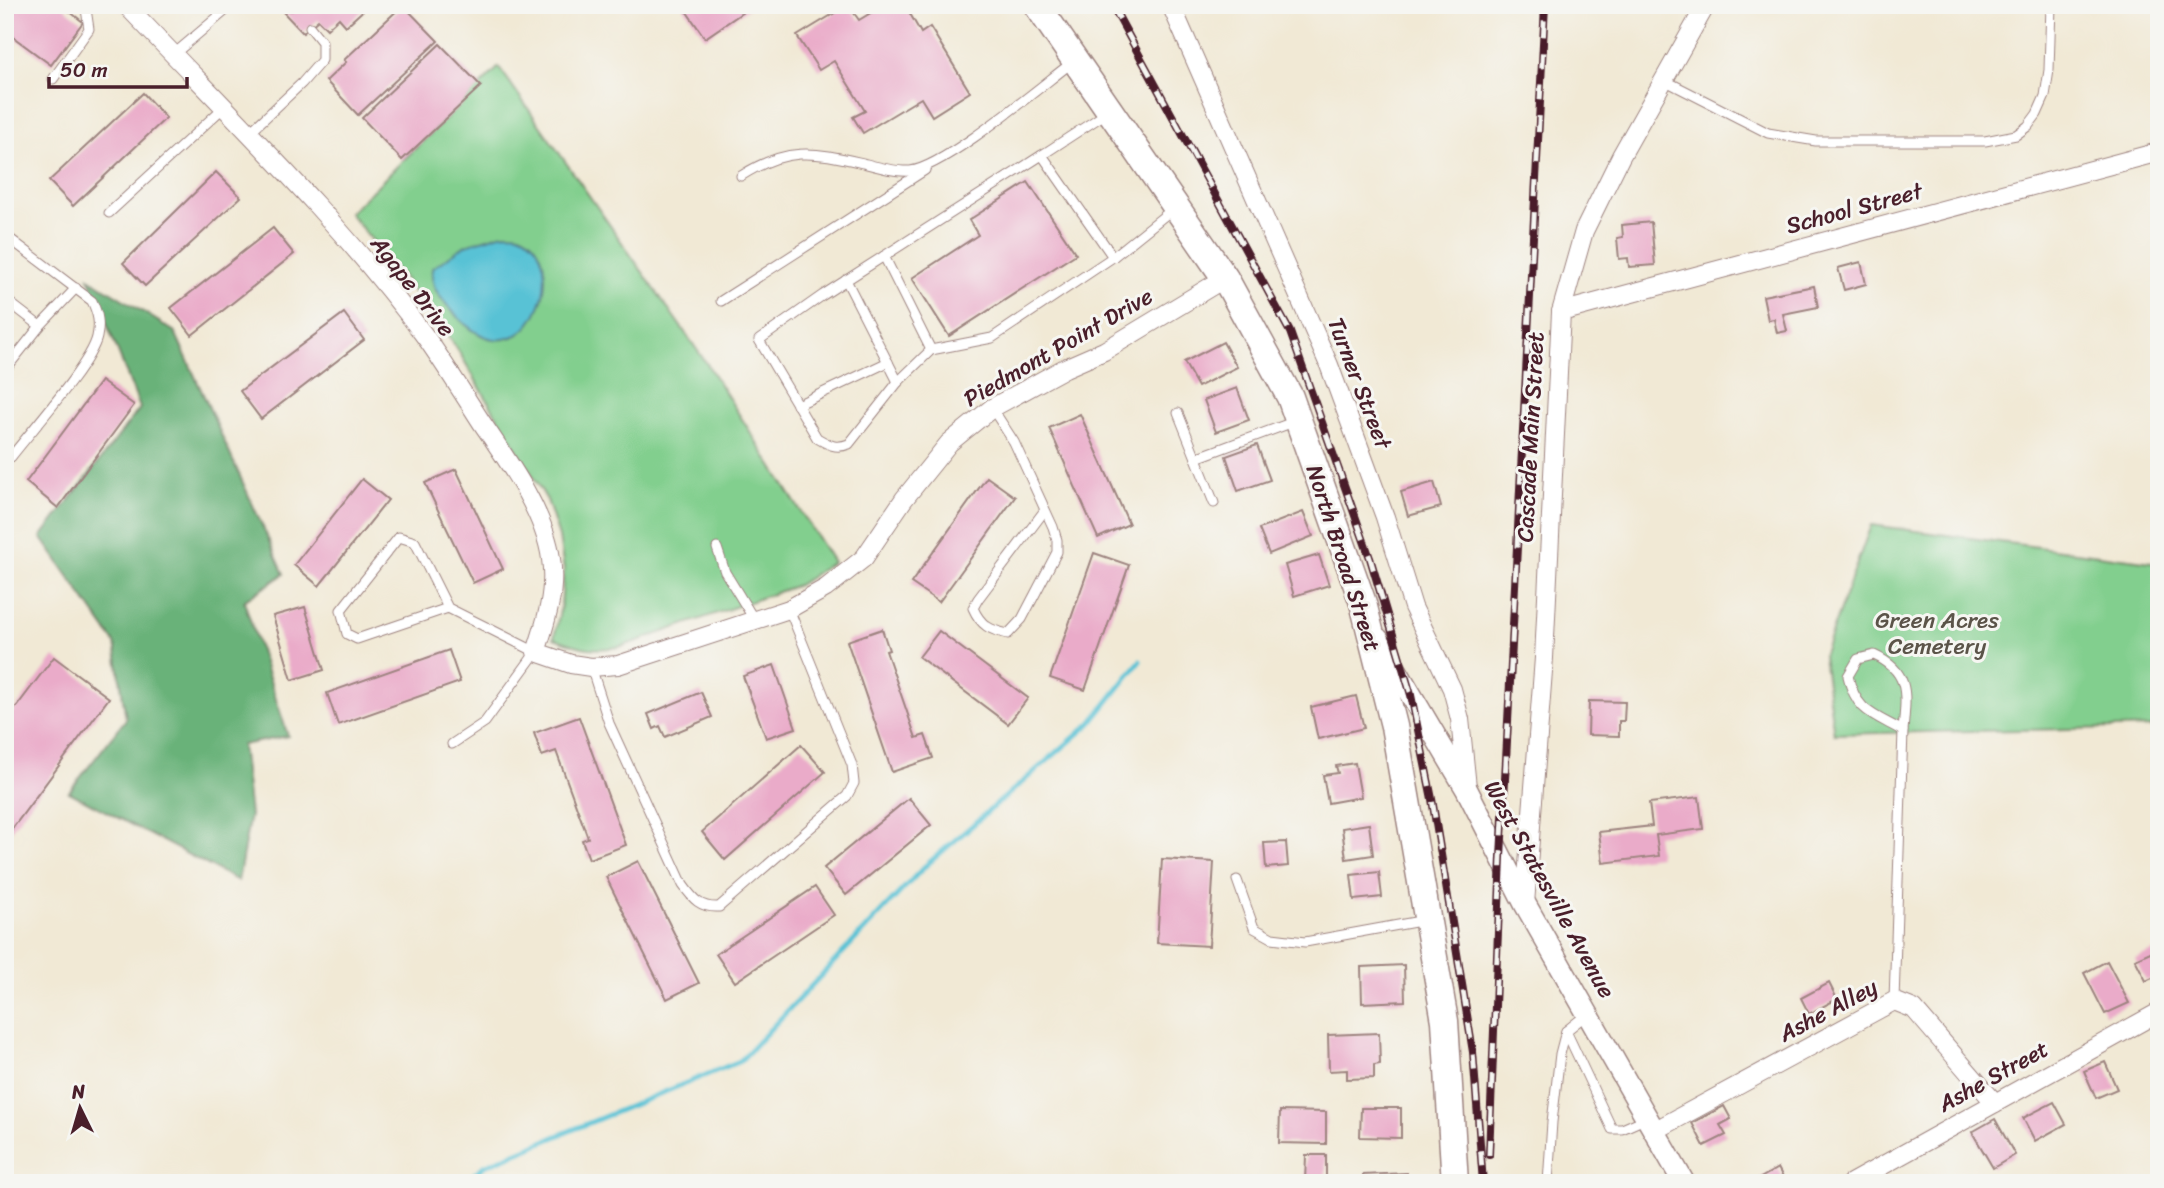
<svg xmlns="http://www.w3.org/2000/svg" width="2164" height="1188" font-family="Sriracha,sans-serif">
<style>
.green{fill:#82cf8e;stroke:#66775c;stroke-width:2}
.forest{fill:#69b279;stroke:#5a6852;stroke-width:2}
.water{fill:#59c2d5;stroke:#527080;stroke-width:2}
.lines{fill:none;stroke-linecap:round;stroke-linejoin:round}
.stream{stroke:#59c2d5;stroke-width:5}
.building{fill:#eaabc9}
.service-casing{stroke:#9e8480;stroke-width:11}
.minor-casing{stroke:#9e8480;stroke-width:20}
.tertiary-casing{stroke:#9e8480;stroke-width:24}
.primary-casing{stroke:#9e8480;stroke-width:29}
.service{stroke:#fff;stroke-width:9}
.minor{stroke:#fff;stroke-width:18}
.tertiary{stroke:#fff;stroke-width:21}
.primary{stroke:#fff;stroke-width:26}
.rail-casing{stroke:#4a1f2b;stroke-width:8}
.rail{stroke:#f6f6f2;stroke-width:5;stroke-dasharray:16;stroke-linecap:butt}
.labels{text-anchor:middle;stroke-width:6;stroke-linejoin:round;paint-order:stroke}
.street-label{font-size:23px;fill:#4a1f2b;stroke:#f6f6f2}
.park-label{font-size:23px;fill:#5b5449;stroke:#f6f6f2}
</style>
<rect width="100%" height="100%" fill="#f6f6f2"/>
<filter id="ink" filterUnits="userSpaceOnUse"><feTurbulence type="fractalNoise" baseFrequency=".0143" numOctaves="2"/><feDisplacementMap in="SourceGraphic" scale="14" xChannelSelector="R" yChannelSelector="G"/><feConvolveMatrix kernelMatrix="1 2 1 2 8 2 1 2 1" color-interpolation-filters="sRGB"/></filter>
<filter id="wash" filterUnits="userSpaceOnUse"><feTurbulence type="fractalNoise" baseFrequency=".00686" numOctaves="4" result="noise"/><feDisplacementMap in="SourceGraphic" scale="28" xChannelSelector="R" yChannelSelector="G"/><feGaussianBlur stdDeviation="1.57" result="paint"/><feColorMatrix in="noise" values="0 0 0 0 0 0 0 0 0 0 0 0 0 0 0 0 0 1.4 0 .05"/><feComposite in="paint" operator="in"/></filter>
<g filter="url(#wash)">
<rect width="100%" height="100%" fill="#f1e9d5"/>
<g class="green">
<path d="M499 67 707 364 833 562 798 585 623 646C594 652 581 648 554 638L561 606 564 570 559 537 547 500 456 347 403 277 349 213Z"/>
<path d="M1871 525 2159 563V727L1834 734 1823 656Z"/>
</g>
<path class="forest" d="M89 278 175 332 284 574 244 601 288 736 242 745 250 815 238 881 69 792 126 719 115 643 41 537 140 408Z"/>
<path class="water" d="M503 233C508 233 514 233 519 234 577 255 529 396 455 314 442 300 430 289 432 268L466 245Z"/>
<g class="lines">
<path class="stream" d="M464 1183 484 1166 740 1061 924 867 1091 723 1140 661"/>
</g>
<g id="blocks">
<g class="building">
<path d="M5 5H61L83 22 51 65 5 31Z"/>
<path d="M292 5H369L346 26 339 18 327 29 318 20 303 33 284 13Z"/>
<path d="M403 5 438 41 358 115 326 81 346 62 344 60Z"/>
<path d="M682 5H747L749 8 705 38Z"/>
<path d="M848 5 859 20 884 5H905L921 33 930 27 970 92 932 116 921 98 863 133 853 117 865 111 834 61 819 70 797 36Z"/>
<path d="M440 44 481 86 402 160 362 118Z"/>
<path d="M143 93 166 118 73 206 49 181Z"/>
<path d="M216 172 241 197 145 286 123 263Z"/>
<path d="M1028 182 1076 254 949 336 912 278 978 235 969 220Z"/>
<path d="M1651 222 1655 265 1629 267 1628 258 1619 259 1617 238 1623 237 1622 225Z"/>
<path d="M273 228 294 254 192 335 171 308Z"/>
<path d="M1861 262 1866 284 1844 290 1838 268Z"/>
<path d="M1814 286 1818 307 1783 314 1787 331 1777 333 1774 319 1768 320 1763 296Z"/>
<path d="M344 313 364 340 261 419 240 391Z"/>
<path d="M1223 342 1237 367 1198 387 1184 362Z"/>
<path d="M101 381 134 405 58 508 26 482Z"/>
<path d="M1237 388 1249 420 1216 432 1204 400Z"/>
<path d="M1080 414 1129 524 1098 538 1049 428Z"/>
<path d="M1257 445 1270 480 1238 491 1226 456Z"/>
<path d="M456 469 503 569 473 583 425 483Z"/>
<path d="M987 477 1015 497 939 602 911 583Z"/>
<path d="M362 479 388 500 319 586 294 565Z"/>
<path d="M1434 482 1441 507 1408 516 1401 492Z"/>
<path d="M1303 512 1313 536 1269 554 1259 529Z"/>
<path d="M1094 553 1129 565 1085 690 1050 678Z"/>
<path d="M1319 555 1329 585 1294 596 1285 565Z"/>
<path d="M305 607 324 670 292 680 273 616Z"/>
<path d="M882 629 889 650 886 651 916 738 925 735 933 758 892 772 847 641Z"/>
<path d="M939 631 1028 698 1008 724 919 657Z"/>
<path d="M449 650 460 682 338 725 327 693Z"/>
<path d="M54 657 109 698 9 833 5 830V722Z"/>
<path d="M774 665 796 728 766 738 743 676Z"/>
<path d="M701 692 712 717 665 737 660 726 654 729 648 714Z"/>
<path d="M1356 696 1364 728 1318 739 1311 707Z"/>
<path d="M1589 701 1625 702 1624 721H1619V736L1588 735Z"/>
<path d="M579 717 626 845 589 859 582 840 588 838 556 751 542 756 534 733Z"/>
<path d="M801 745 825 772 725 860 702 832Z"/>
<path d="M1355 763 1361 797 1328 803 1323 775 1338 773 1336 766Z"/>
<path d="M1699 797 1703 829 1656 835 1659 856 1603 863 1599 832 1652 826 1649 803Z"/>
<path d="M909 798 931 825 846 895 824 868Z"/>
<path d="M1369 824 1373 855 1346 859 1342 828Z"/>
<path d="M1286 842 1288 866 1266 868 1264 843Z"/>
<path d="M1162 859 1214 862 1209 946 1157 943Z"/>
<path d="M638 861 699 983 667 999 606 877Z"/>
<path d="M1379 872 1382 897 1354 900 1351 875Z"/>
<path d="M815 887 834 915 735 982 716 954Z"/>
<path d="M2159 948V975L2146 981 2135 959Z"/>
<path d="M2107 961 2129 1003 2105 1014 2084 973Z"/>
<path d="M1404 965 1405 1001 1362 1003 1361 967Z"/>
<path d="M1829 983 1837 999 1809 1014 1801 998Z"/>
<path d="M1379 1033 1380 1064 1374 1065V1078L1347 1079V1070L1329 1071 1328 1035Z"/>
<path d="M2105 1062 2117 1089 2096 1098 2084 1071Z"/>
<path d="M2054 1102 2066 1124 2035 1141 2023 1118Z"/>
<path d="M1724 1106 1731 1119 1720 1125 1726 1135 1704 1146 1692 1123Z"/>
<path d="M1361 1108H1401V1138L1360 1137Z"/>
<path d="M1280 1111 1326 1112V1144L1279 1143Z"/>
<path d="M1995 1119 2015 1155 1993 1168 1972 1132Z"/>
<path d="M1306 1155H1326V1183L1305 1182Z"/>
<path d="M1778 1168 1786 1183H1752Z"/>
<path d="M1407 1173 1408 1183H1363V1175Z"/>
</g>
</g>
</g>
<g filter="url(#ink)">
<use href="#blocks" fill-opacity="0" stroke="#9e8480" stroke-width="2"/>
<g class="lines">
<g class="service-casing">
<g id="service">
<path d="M290 5 291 6"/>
<path d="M173 55 232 5"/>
<path d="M53 79 89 29 86 9 81 5"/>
<path d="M1664 80 1768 133 1816 141H1985L2016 135 2028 126 2037 114 2045 96 2049 70 2051 5"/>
<path d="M1108 112 1042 155 1113 257"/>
<path d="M248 134 302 83 322 60V42L310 27"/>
<path d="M1042 155 823 295 759 340 817 438C829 445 836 449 849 444L898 382 931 350 992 338 1113 257 1174 208"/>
<path d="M741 176C786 147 812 151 863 163 878 167 895 172 910 171 944 168 1042 85 1074 61"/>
<path d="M109 213 223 108"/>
<path d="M5 235 92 301C98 314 100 323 97 337 91 364 30 432 11 457H5"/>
<path d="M884 256 931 350"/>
<path d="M846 280 898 382"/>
<path d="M5 299 40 326 5 370"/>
<path d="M721 301 925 170"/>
<path d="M40 326 76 288"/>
<path d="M797 405 888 362"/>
<path d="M992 408 1014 442 1053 527 1057 540V552L1022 619 1008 634C990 630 981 626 973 608L978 599 1045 510"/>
<path d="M1178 413 1214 503"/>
<path d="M1196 458 1296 421"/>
<path d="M717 548 725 572 755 621"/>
<path d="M448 608 415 542 399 537 341 610 347 634 357 639 448 608 536 652 485 722 452 744"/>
<path d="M1874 655C1911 672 1906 695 1903 731 1873 714 1856 712 1848 676L1858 659Z"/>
<path d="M591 667 609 723 683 885C693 899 700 908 719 907L847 796 854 783 852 765 789 609"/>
<path d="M1237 880 1254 928 1272 938 1305 942 1426 920"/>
<path d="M1894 1001 1903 731"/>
<path d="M1566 1031 1612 1129H1622L1647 1118"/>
<path d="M1548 1183 1552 1122 1560 1054 1566 1031 1587 1014"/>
</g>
</g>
<g class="minor-casing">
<g id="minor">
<path d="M126 5C227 112 340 220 427 339 446 366 464 395 482 423 508 461 545 513 551 559 556 591 546 622 536 652L571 664 591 667 618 665 789 609 826 588 864 558 904 499 949 443 992 408 1065 368 1104 351 1225 278"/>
<path d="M1171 5 1329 365 1385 517 1413 607 1452 689 1460 719 1467 787"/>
<path d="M1561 312 2159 152"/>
<path d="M1525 904 1544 658 1561 312 1584 231 1621 156 1706 5"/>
<path d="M1656 1130 1894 1001 1914 1009 1995 1103"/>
<path d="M1851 1183 2159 1012"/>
</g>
</g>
<g class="tertiary-casing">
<path id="tertiary" d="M1378 639 1467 790 1525 904 1684 1183"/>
</g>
<g class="primary-casing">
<path id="primary" d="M1037 5 1225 278 1290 397 1363 603 1394 726 1445 1021 1455 1183"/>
</g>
<use href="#service" class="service"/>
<use href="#minor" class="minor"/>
<use href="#tertiary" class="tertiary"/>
<use href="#primary" class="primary"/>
<g class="rail-casing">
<g id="rail">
<path d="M1112 5 1290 332 1370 558 1411 695 1432 799 1473 1052 1483 1183"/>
<path d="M1489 1155 1501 857 1545 5"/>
</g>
</g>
<use href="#rail" class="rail"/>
</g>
</g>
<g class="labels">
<g class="street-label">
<text transform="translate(1854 208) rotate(-15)" y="8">School Street</text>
<text transform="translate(413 286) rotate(52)" y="8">Agape Drive</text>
<text transform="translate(1058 347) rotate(-30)" y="8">Piedmont Point Drive</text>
<text transform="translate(1360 383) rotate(69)" y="8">Turner Street</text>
<text transform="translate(1530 437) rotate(-87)" y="8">Cascade Main Street</text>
<text transform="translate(1344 558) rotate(72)" y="8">North Broad Street</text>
<text transform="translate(1550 889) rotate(61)" y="8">West Statesville Avenue</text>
<text transform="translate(1828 1010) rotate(-28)" y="8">Ashe Alley</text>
<text transform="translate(1993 1076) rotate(-29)" y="8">Ashe Street</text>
</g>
<g class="park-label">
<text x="1937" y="628">Green Acres<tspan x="1937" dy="26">Cemetery</tspan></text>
</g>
</g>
<rect width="2164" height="1188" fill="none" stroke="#f6f6f2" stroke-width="28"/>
<g transform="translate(80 1108) rotate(355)" stroke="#f6f6f2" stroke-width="5" paint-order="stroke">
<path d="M0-5L12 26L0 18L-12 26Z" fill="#4a1f2b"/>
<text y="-10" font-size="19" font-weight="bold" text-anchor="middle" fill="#4a1f2b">N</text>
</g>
<path d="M49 77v10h138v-10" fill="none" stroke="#4a1f2b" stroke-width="3.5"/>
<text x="60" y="77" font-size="21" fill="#4a1f2b" stroke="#f6f6f2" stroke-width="5" paint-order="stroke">50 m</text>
</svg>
